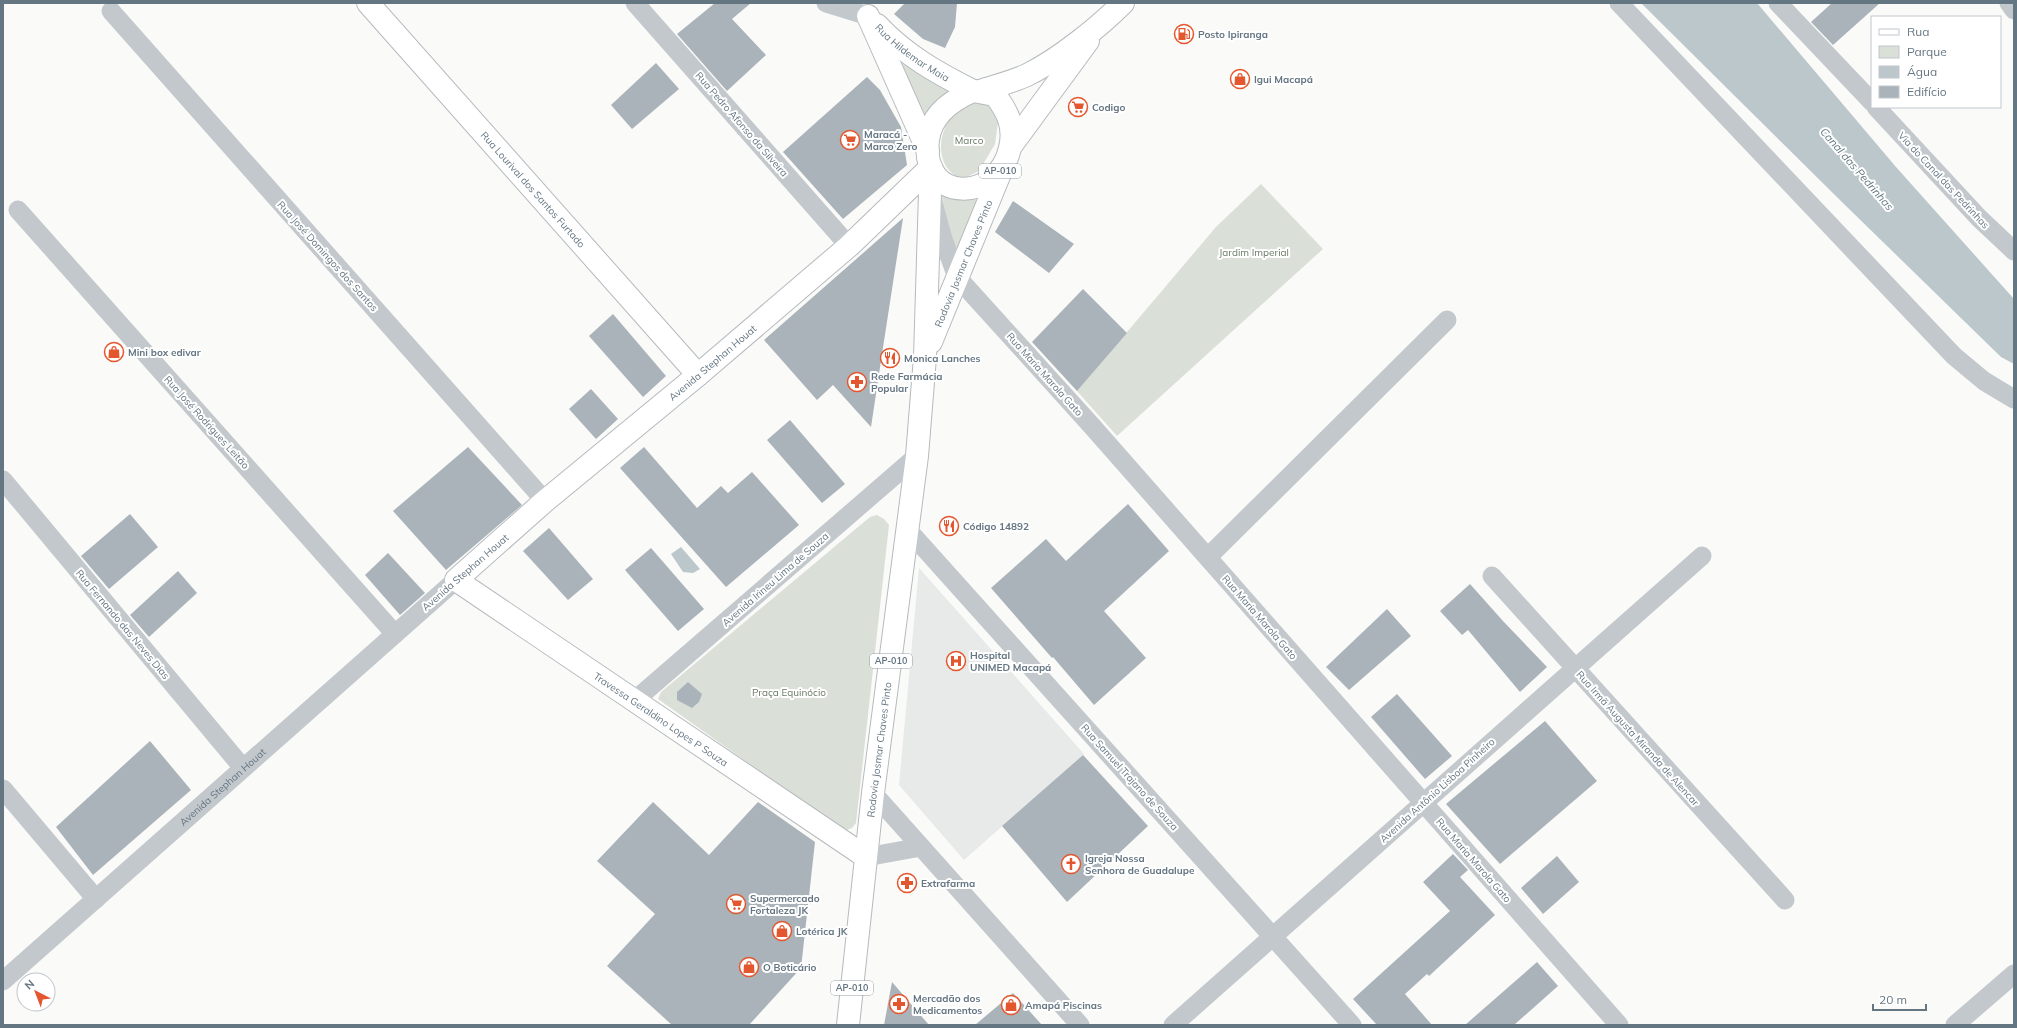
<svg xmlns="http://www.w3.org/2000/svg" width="2017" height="1028" font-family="Mulish,sans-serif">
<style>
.built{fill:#e8e9e9}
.green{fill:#dadfd7}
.water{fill:#bbc7cb}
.building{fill:#aab3b9}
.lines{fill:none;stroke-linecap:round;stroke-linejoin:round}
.major-casing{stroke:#b5babe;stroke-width:24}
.minor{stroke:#c3c8cc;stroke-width:19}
.major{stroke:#fff;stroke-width:22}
.labels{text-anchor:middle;stroke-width:4;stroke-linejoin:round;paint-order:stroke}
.shield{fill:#fff;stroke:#939fa8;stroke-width:1}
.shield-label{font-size:9px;font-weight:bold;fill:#657683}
.poi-label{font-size:10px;font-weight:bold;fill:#657683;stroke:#fff;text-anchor:start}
.street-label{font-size:10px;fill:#657683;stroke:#fff}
.park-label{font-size:10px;fill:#687a64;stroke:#fff}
.water-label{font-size:11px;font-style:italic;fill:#60757c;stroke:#fff}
</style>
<rect width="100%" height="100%" fill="#fafaf8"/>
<path class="built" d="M919 568 1084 754 964 860 899 785Z"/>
<g class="green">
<path d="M893 59 952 89 924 125Z"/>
<path d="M969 103 989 104 998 122 995 144 979 171 962 179C935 169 936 133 954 114 959 110 964 107 969 103Z"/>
<path d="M1261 184 1323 249 1117 436 1077 391 1216 227Z"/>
<path d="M941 191 973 196 980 206 956 260 937 196Z"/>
<path d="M877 515 884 519 889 525 856 823 852 828 844 831 658 699 661 692 870 517Z"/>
</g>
<g class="water">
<path d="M1641 3H1757L1896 167 2014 299V364L2001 357 1845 205Z"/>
<path d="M681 547 700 569 693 573 683 572 671 554Z"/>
</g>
<g class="building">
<path d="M715 3H751L732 19 766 55 727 91 677 34Z"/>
<path d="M905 3H957L955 27 945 48 923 39 894 14Z"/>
<path d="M1832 3H1880L1833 45 1811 22Z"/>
<path d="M656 63 679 89 632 129 611 105Z"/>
<path d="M867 77 880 90 901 127 907 165 843 219 783 152Z"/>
<path d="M1013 201 1074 244 1049 273 995 232Z"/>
<path d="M903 218 884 341 871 427 833 385 817 400 764 340Z"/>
<path d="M1083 289 1127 333 1077 391 1032 342Z"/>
<path d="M613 314 666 376 643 397 589 336Z"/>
<path d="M591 389 618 419 596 439 569 409Z"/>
<path d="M790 420 845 484 822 503 767 440Z"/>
<path d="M468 447 522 505 446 570 393 511Z"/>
<path d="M644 447 697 508 721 486 728 493 752 472 799 525 726 587 620 468Z"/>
<path d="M1128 504 1169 551 1104 611 1146 658 1094 705 1053 657 1052 658 991 588 1046 539 1066 561Z"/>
<path d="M130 514 158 547 109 589 81 556Z"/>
<path d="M549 528 593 579 568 600 523 551Z"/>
<path d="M651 548 704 609 678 631 625 570Z"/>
<path d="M388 553 425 593 400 615 365 575Z"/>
<path d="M178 571 197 593 149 637 130 615Z"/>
<path d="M1470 584 1503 621 1547 667 1520 692 1468 630 1462 635 1440 611Z"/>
<path d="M1387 609 1411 636 1349 690 1326 667Z"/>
<path d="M688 682 702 694 699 702 692 708 677 700V692Z"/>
<path d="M1397 694 1452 756 1425 779 1371 717Z"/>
<path d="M1545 721 1597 781 1500 864 1446 804Z"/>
<path d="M150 741 191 790 93 875 56 827Z"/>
<path d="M1083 755 1148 826 1067 902 1002 826Z"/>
<path d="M653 802 709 855 758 802 815 842 801 968 749 1025H672L607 966 655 914 597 861Z"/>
<path d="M1453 854 1468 870 1460 877 1495 915 1429 976 1427 974 1405 994 1432 1025H1377L1353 999 1450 911 1423 882Z"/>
<path d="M1557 856 1579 882 1543 914 1521 888Z"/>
<path d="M1537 962 1558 986 1514 1025H1465Z"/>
<path d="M892 982 929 1025H884Z"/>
<path d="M1013 993 1042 1025H975Z"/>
</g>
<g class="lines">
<g class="major-casing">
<g id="major">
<path id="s2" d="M368 3 698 375"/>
<path d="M868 16 928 151"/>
<path id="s3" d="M877 25C905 55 937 73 973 91"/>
<path d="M973 91 995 95C1008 112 1015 127 1010 148 998 203 920 204 928 140 931 114 952 100 973 91Z"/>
<path d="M980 91C995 86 1012 82 1027 75 1058 60 1099 27 1123 3"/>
<path d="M1011 146 1088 41"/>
<path id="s4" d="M931 342 1001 171"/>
<path id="s5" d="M866 857 456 580 545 501 698 375 849 246 931 167"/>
<path id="s6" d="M848 1025 873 793 917 456 925 357 930 192 934 174"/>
</g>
</g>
<g class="minor">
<path d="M635 3 849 246"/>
<path d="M826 3 868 16"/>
<path d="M1619 3 1954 356 1984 381 2014 399"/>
<path d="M1778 3 1872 102"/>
<path d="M2009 3 2014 10"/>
<path d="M111 11 545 501"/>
<path d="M1876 107 1979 218 2014 251"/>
<path d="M933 203 943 239 957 277 1091 425 1619 1025"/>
<path d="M18 210 395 634"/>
<path d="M3 480 243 768"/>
<path d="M908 530 1352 1025"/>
<path d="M1208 557 1447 320"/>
<path d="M1492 576 1785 900"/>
<path d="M634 701 917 456"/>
<path d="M3 789 96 899"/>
<path d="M873 793 1080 1025"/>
<path d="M866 857 921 847"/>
<path id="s1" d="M3 981 456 580"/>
<path d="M1173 1025 1702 556"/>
<path d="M1955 1025 2014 974"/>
</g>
<use href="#major" class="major"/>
</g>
<defs>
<g id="fuel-ring" transform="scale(1)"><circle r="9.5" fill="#fff" stroke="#e4572e" stroke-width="1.5"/><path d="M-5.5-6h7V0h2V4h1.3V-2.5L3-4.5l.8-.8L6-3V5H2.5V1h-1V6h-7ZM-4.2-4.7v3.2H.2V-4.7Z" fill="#e4572e"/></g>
<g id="shop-ring" transform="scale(1)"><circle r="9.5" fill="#fff" stroke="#e4572e" stroke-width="1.5"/><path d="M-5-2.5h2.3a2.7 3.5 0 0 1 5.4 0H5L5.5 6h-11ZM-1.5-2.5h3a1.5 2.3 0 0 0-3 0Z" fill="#e4572e"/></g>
<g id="supermarket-ring" transform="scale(1)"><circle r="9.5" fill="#fff" stroke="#e4572e" stroke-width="1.5"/><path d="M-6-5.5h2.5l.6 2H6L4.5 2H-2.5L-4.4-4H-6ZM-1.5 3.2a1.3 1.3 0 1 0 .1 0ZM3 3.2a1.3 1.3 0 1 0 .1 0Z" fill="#e4572e"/></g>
<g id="restaurant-ring" transform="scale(1)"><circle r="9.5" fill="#fff" stroke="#e4572e" stroke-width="1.5"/><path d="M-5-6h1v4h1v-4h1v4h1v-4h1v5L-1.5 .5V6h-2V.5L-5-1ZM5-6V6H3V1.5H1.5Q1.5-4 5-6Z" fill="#e4572e"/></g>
<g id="pharmacy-ring" transform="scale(1)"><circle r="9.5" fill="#fff" stroke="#e4572e" stroke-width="1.5"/><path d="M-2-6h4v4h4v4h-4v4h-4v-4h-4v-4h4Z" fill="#e4572e"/></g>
<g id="hospital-ring" transform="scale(1)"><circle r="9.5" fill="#fff" stroke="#e4572e" stroke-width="1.5"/><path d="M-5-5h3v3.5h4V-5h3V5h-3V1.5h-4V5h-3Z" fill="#e4572e"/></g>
<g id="church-ring" transform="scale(1)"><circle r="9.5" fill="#fff" stroke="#e4572e" stroke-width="1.5"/><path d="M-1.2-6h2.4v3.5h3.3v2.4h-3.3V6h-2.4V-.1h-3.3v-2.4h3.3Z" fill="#e4572e"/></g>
</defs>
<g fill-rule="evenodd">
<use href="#fuel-ring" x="1184" y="34"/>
<use href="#shop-ring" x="1240" y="79"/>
<use href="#supermarket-ring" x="1078" y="107"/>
<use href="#supermarket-ring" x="850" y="140"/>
<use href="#shop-ring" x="114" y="352"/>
<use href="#restaurant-ring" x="890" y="358"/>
<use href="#pharmacy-ring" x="857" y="382"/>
<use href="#restaurant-ring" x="949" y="526"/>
<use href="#hospital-ring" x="956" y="661"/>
<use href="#church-ring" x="1071" y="864"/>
<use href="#pharmacy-ring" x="907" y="883"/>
<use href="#supermarket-ring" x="736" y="904"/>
<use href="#shop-ring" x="782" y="931"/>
<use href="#shop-ring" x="749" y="967"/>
<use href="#pharmacy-ring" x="899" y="1004"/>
<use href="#shop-ring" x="1011" y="1005"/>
</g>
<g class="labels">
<g class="shield">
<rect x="979" y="164" width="42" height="14" rx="3"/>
<rect x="870" y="654" width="42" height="14" rx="3"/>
<rect x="831" y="981" width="42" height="14" rx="3"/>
</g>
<g class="shield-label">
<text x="1000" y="174">AP-010</text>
<text x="891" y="664">AP-010</text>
<text x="852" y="991">AP-010</text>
</g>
<g class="poi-label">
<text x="1198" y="38">Posto Ipiranga</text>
<text x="1254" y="83">Igui Macapá</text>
<text x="1092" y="111">Codigo</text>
<text x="864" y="138">Maracá -<tspan x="864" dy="12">Marco Zero</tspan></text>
<text x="128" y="356">Mini box edivar</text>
<text x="904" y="362">Monica Lanches</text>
<text x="871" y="380">Rede Farmácia<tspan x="871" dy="12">Popular</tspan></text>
<text x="963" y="530">Código 14892</text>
<text x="970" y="659">Hospital<tspan x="970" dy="12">UNIMED Macapá</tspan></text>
<text x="1085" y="862">Igreja Nossa<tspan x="1085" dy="12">Senhora de Guadalupe</tspan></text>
<text x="921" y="887">Extrafarma</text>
<text x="750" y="902">Supermercado<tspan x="750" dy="12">Fortaleza JK</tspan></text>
<text x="796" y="935">Lotérica JK</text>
<text x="763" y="971">O Boticário</text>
<text x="913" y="1002">Mercadão dos<tspan x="913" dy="12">Medicamentos</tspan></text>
<text x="1025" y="1009">Amapá Piscinas</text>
</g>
<g class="street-label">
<text dy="4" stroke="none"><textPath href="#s3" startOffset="45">Rua Hildemar Maia</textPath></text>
<text transform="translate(742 124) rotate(49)" y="4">Rua Pedro Afonso da Silveira</text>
<text transform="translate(1944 180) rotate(47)" y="4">Via do Canal das Pedrinhas</text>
<text dy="4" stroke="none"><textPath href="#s2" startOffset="249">Rua Lourival dos Santos Furtado</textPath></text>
<text transform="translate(328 256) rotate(48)" y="4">Rua José Domingos dos Santos</text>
<text dy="4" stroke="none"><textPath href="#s4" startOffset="85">Rodovia Josmar Chaves Pinto</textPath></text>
<text dy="4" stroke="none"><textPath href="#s5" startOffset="831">Avenida Stephan Houat</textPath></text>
<text transform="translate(1045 374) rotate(48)" y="4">Rua Maria Marola Gato</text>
<text transform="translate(207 422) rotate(48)" y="4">Rua José Rodrigues Leitão</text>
<text transform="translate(465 572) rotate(-41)" y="4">Avenida Stephan Houat</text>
<text transform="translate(775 579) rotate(-41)" y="4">Avenida Irineu Lima de Souza</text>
<text transform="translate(1260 617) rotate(49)" y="4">Rua Maria Marola Gato</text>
<text transform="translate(123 624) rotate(50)" y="4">Rua Fernando das Neves Dias</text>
<text transform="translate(661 719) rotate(34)" y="4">Travessa Geraldino Lopes P Souza</text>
<text transform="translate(1638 738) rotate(48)" y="4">Rua Irmã Augusta Miranda de Alencar</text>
<text dy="4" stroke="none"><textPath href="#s6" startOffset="277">Rodovia Josmar Chaves Pinto</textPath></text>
<text transform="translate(1130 777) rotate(48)" y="4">Rua Samuel Trajano de Souza</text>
<text dy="4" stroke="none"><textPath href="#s1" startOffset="293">Avenida Stephan Houat</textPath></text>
<text transform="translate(1437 790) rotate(-42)" y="4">Avenida Antônio Lisboa Pinheiro</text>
<text transform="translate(1474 860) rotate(49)" y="4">Rua Maria Marola Gato</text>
</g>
<g class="park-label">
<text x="969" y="144">Marco</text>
<text x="1254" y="256">Jardim Imperial</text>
<text x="789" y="696">Praça Equinócio</text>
</g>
<g class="water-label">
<text transform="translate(1857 169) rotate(49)" y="4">Canal das Pedrinhas</text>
</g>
</g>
<rect width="2017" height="1028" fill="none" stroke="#657683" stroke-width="8"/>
<rect x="1871" y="16" width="130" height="92" fill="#ffffff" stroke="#c1c8cd"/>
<rect x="1879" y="29" width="20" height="6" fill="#ffffff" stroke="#c1c8cd"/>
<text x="1907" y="36" font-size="12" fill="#657683">Rua</text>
<rect x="1879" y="46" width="20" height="12" fill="#dadfd7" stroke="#c1c8cd"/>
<text x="1907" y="56" font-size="12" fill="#657683">Parque</text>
<rect x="1879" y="66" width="20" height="12" fill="#bbc7cb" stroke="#c1c8cd"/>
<text x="1907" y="76" font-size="12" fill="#657683">Água</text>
<rect x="1879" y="86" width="20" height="12" fill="#aab3b9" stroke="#c1c8cd"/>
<text x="1907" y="96" font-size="12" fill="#657683">Edifício</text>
<g transform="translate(36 992) rotate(318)"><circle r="19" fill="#ffffff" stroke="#c1c8cd"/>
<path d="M0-3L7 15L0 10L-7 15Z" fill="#e4572e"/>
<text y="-6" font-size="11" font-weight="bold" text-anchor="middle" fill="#657683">N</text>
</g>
<path d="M1873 1004v6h53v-6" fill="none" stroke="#657683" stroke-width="2"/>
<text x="1879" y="1004" font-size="12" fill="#657683" stroke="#ffffff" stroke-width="3" paint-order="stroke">20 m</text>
</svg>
